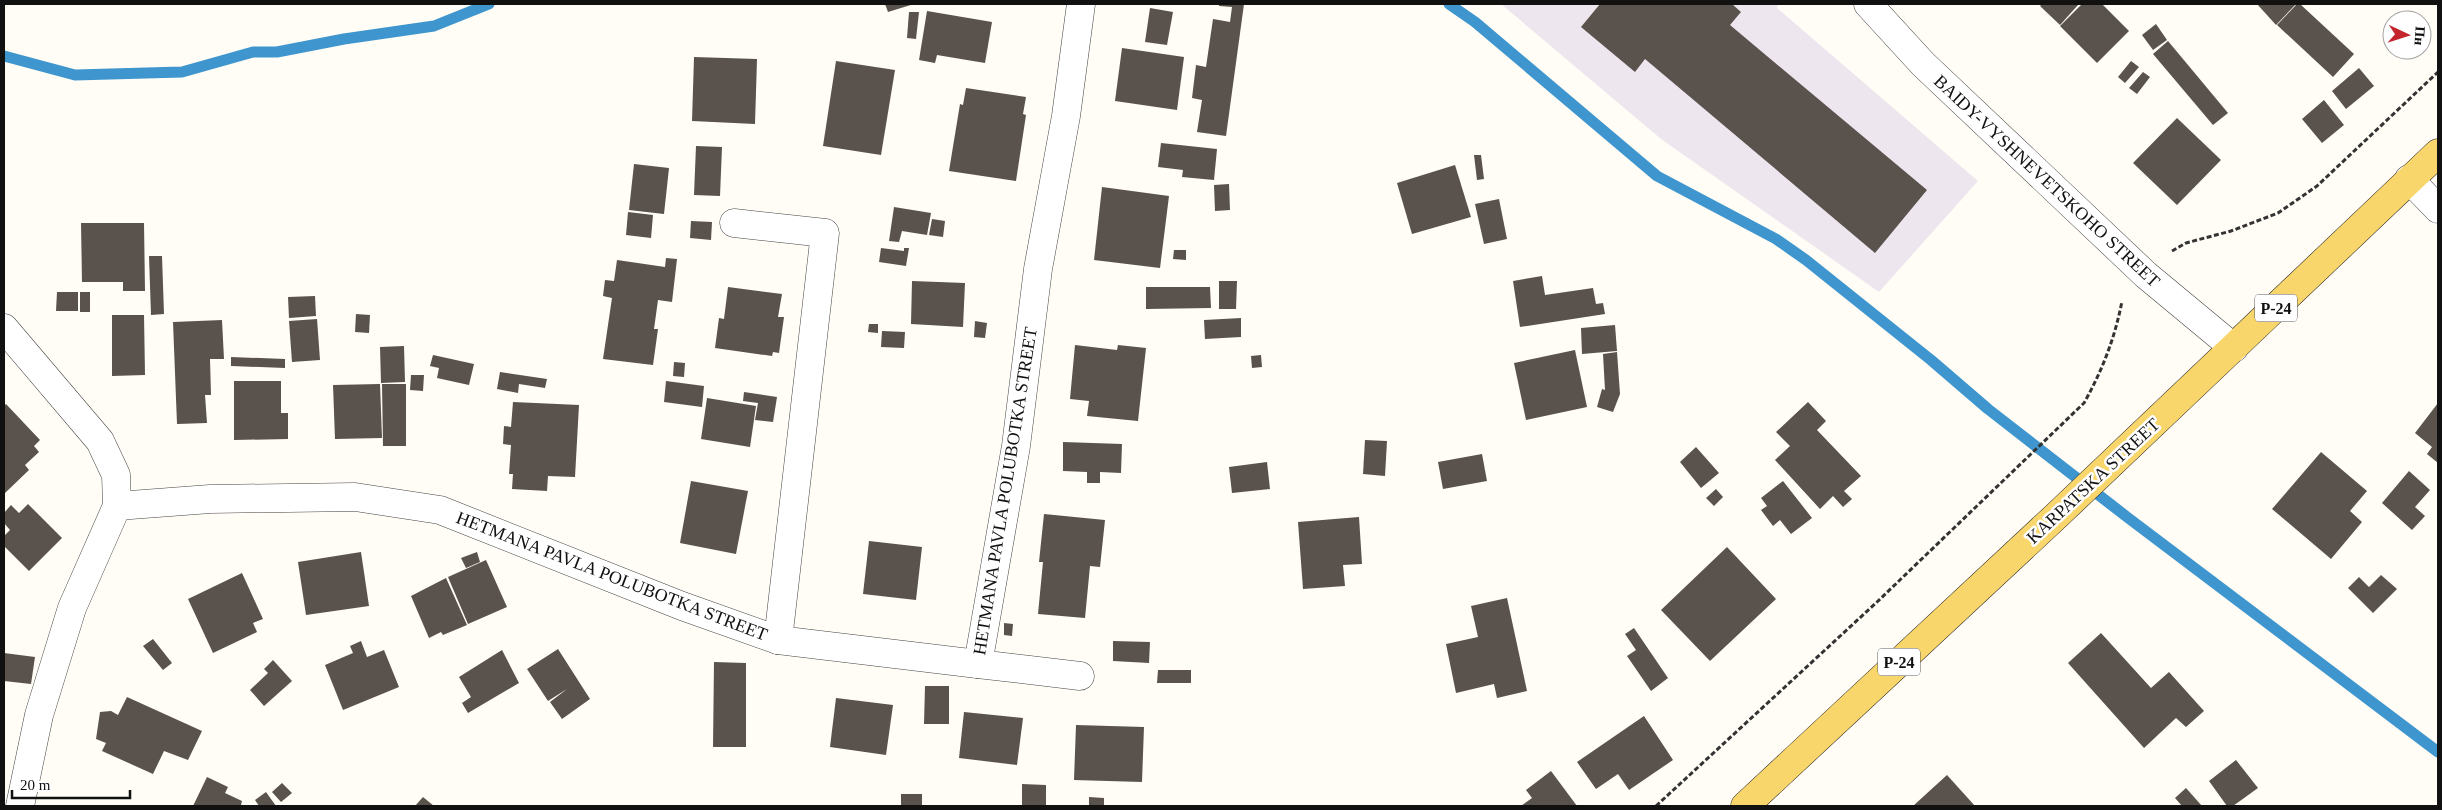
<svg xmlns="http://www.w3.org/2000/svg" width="2442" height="810" font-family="Georgia,serif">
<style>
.industrial{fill:#eee6ef}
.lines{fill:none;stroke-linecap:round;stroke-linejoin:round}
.stream{stroke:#3f96cf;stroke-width:11}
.building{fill:#5a524d}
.minor-casing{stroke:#444;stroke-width:29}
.major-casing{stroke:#222;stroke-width:29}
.path{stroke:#333;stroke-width:3;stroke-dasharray:5 2.5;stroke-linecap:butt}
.minor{stroke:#fff;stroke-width:28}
.major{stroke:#f9d66b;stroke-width:28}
.labels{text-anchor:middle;stroke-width:5;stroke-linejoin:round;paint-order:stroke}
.shield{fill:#fff;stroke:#585858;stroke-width:1}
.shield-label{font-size:16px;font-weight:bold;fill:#111}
.street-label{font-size:18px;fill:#111;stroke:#fff}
</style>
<rect width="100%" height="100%" fill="#fffdf5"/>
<path class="industrial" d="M1501 4H1778L1777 8 1978 181 1879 292 1661 139Z"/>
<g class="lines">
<g class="stream">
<path d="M1449 4 1475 22 1657 176 1776 239 1806 260 1931 360 1988 409 2127 517 2438 752"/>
<path d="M4 56 75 75 182 72 253 52H277L344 39 434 26 489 4"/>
</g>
</g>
<g class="building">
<path d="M885 4H914L888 12Z"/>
<path d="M1219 4H1244L1226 136 1197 132 1202 100 1192 98 1196 65 1206 67 1213 19 1230 22 1232 7 1219 6Z"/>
<path d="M1600 4H1732L1741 12 1730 25 1927 190 1875 253 1645 59 1635 72 1581 27Z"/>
<path d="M2042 4H2077L2078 5 2060 25 2040 6Z"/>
<path d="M2082 4H2102L2129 31 2097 63 2060 26Z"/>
<path d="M2257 4H2296L2276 25Z"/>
<path d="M2297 4H2300L2354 54 2333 77 2277 25Z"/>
<path d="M1150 8 1173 12 1167 45 1145 42Z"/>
<path d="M927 11 992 22 985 63 937 55 935 63 919 60Z"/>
<path d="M909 12H919L916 39 907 38Z"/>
<path d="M2156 24 2167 40 2153 50 2142 35Z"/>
<path d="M2168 41 2228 113 2213 125 2153 54Z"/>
<path d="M1122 48 1184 57 1177 110 1115 101Z"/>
<path d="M694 57 757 59 755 124 692 121Z"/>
<path d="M836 61 895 70 881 155 823 146Z"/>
<path d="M2131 61 2139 67 2125 83 2118 77Z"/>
<path d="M2359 68 2374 86 2346 109 2332 91Z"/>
<path d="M2143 72 2150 77 2137 94 2129 88Z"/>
<path d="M966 88 1026 97 1023 114 1026 115 1016 181 949 171 960 104 963 105Z"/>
<path d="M2324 100 2344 125 2322 143 2302 119Z"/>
<path d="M2177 118 2221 160 2177 205 2133 163Z"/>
<path d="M1161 143 1217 149 1214 180 1182 177 1183 170 1158 167Z"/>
<path d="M696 146 722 147 720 196 694 195Z"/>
<path d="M1474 155H1481L1484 179 1477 180Z"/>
<path d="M634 164 669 168 664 214 629 210Z"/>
<path d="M1455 165 1471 217 1412 234 1397 183Z"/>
<path d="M1229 184 1230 210 1215 211 1214 185Z"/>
<path d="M1102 187 1169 196 1160 268 1094 260Z"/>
<path d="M1499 199 1507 239 1484 244 1475 204Z"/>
<path d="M894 207 931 213 927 235 902 231 899 242 889 241Z"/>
<path d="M628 212 653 215 651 238 626 235Z"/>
<path d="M932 219 945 221 943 237 929 235Z"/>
<path d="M691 221 712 222 711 240 690 238Z"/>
<path d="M81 223H144L145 291H123V282H82Z"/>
<path d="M881 248 904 251V248H909L906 266 879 262Z"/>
<path d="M1174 250H1186V260L1173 259Z"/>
<path d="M149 256H162L164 314 151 315Z"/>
<path d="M666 258 677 259 672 302 658 300 654 329H658L653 365 603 359 612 298 603 296 605 280 614 281 617 260 665 267Z"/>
<path d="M1542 276 1545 295 1593 288 1596 304 1603 303 1605 314 1520 327 1513 281Z"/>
<path d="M912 281 965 283 963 327 911 324Z"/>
<path d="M1219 281H1237L1236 309H1219Z"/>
<path d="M728 287 782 294 778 317H784L779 353 773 352 772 356 715 348 719 318 724 319Z"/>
<path d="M1146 287H1210L1211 308 1146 309Z"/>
<path d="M57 292H78V311H56Z"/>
<rect x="80" y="292" width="10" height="20"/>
<path d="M315 296 316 316 289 318 288 297Z"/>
<path d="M356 314 370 315 369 333 355 332Z"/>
<path d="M112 315H144L145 375 112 376Z"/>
<path d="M1241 318V337L1205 339 1204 320Z"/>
<path d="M317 319 320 360 292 362 289 321Z"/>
<path d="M222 320 224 359H210L211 395H205L207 423 177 424 173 322Z"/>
<path d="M975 321 987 323 985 338 974 337Z"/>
<path d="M869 324H878V333L868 332Z"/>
<path d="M1615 325 1617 351 1582 354 1581 328Z"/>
<path d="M882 331 905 332 904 348 881 347Z"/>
<path d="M1075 345 1117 350 1118 345 1146 348 1138 421 1087 416 1089 401 1070 399Z"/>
<path d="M404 346 405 382 381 383 380 347Z"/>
<path d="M1575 350 1587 407 1526 420 1514 363Z"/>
<path d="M1617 352 1620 394 1613 412 1597 407 1602 389 1605 390 1603 354Z"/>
<path d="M433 355 474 364 469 385 437 378 439 368 430 366Z"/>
<path d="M1261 355 1262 367 1252 368 1251 356Z"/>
<path d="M231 357 285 359V368L231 366Z"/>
<path d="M674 362 685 363 684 377 673 376Z"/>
<path d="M500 372 547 379 545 388 519 384 518 393 497 389Z"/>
<path d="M411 375H424L423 391 410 390Z"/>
<path d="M234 381H281V413H288V439L234 440Z"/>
<path d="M666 381 704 386 702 407 664 402Z"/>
<path d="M380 384 382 438 335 439 333 385Z"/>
<path d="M382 384H406V446H383Z"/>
<path d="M744 392 777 397 773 422 755 420 758 403 743 401Z"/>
<path d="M707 398 756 406 750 447 701 439Z"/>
<path d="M513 402 579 405 575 477 548 476 547 491 512 489 513 474H509L511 445 503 444 504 426 511 427Z"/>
<path d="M1808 402 1826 421 1817 430 1861 476 1844 491 1852 499 1843 507 1833 496 1820 509 1775 460 1790 446 1776 432Z"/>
<path d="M2438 403V463L2427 454 2432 447 2415 433Z"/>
<path d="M6 404 40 440 34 446 39 452 25 465 29 470 5 493 4 406Z"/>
<path d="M1365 440 1387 441 1385 476 1363 474Z"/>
<path d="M1063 442 1122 444 1121 473 1100 472V483H1087V472L1063 471Z"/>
<path d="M1696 447 1719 473 1701 488 1680 462Z"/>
<path d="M2321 452 2367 491 2350 511 2362 522 2331 559 2272 509Z"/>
<path d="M1482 454 1487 481 1443 489 1438 462Z"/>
<path d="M1267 462 1270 489 1232 493 1229 467Z"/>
<path d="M2409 471 2430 490 2415 507 2425 516 2412 530 2382 503Z"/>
<path d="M691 481 748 491 736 554 680 543Z"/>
<path d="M1783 481 1812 518 1791 534 1780 520 1773 526 1761 510 1767 506 1761 498Z"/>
<path d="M1716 489 1723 497 1714 506 1706 498Z"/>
<path d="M28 504 62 538 29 571 4 546V536L10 530 4 523V513L11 505 19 513Z"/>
<path d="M1044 514 1105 520 1100 567 1090 566 1085 618 1038 614 1043 562H1039Z"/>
<path d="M1359 517 1362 564 1343 565 1345 586 1303 589 1298 522Z"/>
<path d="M869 541 922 547 916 600 863 594Z"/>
<path d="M1727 547 1776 599 1710 661 1661 610Z"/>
<path d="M361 552 369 606 306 615 298 562Z"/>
<path d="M477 552 480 562 466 568 461 558Z"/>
<path d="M486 560 507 607 468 624 448 577Z"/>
<path d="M242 573 263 619 253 623 257 632 213 653 188 599Z"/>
<path d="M2381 575 2397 589 2373 613 2348 588 2359 577 2369 587Z"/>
<path d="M446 578 467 625 443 635 441 632 429 638 411 596Z"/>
<path d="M1507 598 1527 691 1497 698 1494 684 1456 693 1446 644 1478 637 1471 606Z"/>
<path d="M1004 623 1013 624 1012 636 1004 635Z"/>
<path d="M1634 628 1668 678 1651 691 1627 656 1636 650 1625 634Z"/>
<path d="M2101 633 2151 688 2169 672 2204 711 2186 727 2176 718 2144 748 2068 663Z"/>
<path d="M153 639 172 663 163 670 143 646Z"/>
<path d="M361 641 367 657 384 650 399 687 343 710 325 665 353 653 350 646Z"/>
<path d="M1113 641 1150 642 1149 663 1113 661Z"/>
<path d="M558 649 590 699 562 719 550 702 567 689 548 701 527 669Z"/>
<path d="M502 650 519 683 468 713 462 703 471 697 459 677Z"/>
<path d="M4 653 35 657 31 684 4 681Z"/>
<path d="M273 660 292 681 264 706 250 690 268 673 264 669Z"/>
<path d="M714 662 746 663V747H713Z"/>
<path d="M1158 670H1191V683H1157Z"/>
<path d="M925 686H949V724H924Z"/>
<path d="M127 697 202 731 188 760 164 751 153 774 102 751 106 743 96 739 100 712 111 711 118 715Z"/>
<path d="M836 698 893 705 886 755 830 747Z"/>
<path d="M964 712 1023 718 1017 765 959 758Z"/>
<path d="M1644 716 1673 760 1629 790 1618 774 1596 789 1577 762Z"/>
<path d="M1076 725 1144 727 1142 782 1074 780Z"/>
<path d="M2236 760 2258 788 2233 806H2227L2209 781Z"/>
<path d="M1551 771 1577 806H1521L1532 798 1526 790Z"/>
<path d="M1947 775 1975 806H1913Z"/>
<path d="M207 777 228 787 225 793 242 801 241 805 243 806H193Z"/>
<path d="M282 783 292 793 281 802 272 792Z"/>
<path d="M1022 784 1046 785V806H1022Z"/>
<path d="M2186 788 2202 806H2182L2175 798Z"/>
<path d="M266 792 276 806H259L255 800Z"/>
<rect x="901" y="794" width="21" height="12"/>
<path d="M423 797 434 806H415Z"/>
<path d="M1089 797 1104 798V806H1089Z"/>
</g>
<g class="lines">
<g class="minor-casing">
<g id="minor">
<path d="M1868 4 1923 64 2146 275 2234 348"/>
<path d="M2409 179 2438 209"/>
<path d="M734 223 825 233 778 640"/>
<path d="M4 328 100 441 116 475 117 506 72 608 39 715 20 806"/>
<path d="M117 506 210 499 355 497 440 510 682 606 778 640 978 664 1016 446 1038 269 1066 116 1081 4"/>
<path d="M978 664 1080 676"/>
</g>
</g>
<g class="major-casing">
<path id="major" d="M1745 806 2054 518 2438 153"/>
</g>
<g class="path">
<path d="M2172 251 2186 243 2231 231 2278 213 2317 186 2438 72"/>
<path d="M1656 806 1877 602 2084 403C2102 371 2115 338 2122 301"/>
</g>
<use href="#minor" class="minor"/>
<use href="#major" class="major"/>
</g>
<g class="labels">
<g class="shield">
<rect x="2255" y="294.5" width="42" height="27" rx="4"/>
<rect x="1878" y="648.5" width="42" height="27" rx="4"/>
</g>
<g class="shield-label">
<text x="2276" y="314">Р-24</text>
<text x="1899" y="668">Р-24</text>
</g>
<g class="street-label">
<text transform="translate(2047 181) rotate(43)" y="6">BAIDY-VYSHNEVETSKOHO STREET</text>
<text transform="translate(2093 481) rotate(-43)" y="6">KARPATSKA STREET</text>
<text transform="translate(1005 491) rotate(-81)" y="6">HETMANA PAVLA POLUBOTKA STREET</text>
<text transform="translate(612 576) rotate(21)" y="6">HETMANA PAVLA POLUBOTKA STREET</text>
</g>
</g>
<rect width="2442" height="810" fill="none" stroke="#111111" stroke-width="10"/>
<g transform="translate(2407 35) rotate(94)"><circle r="24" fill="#ffffff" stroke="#a0a0a0"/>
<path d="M0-4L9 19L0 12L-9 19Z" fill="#c4262e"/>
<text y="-8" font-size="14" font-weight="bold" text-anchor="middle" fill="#111111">Пн</text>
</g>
<path d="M12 790v8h118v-8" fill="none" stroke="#111111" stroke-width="2.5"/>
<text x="20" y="790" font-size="15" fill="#111111" stroke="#ffffff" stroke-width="4" paint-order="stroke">20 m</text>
</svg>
